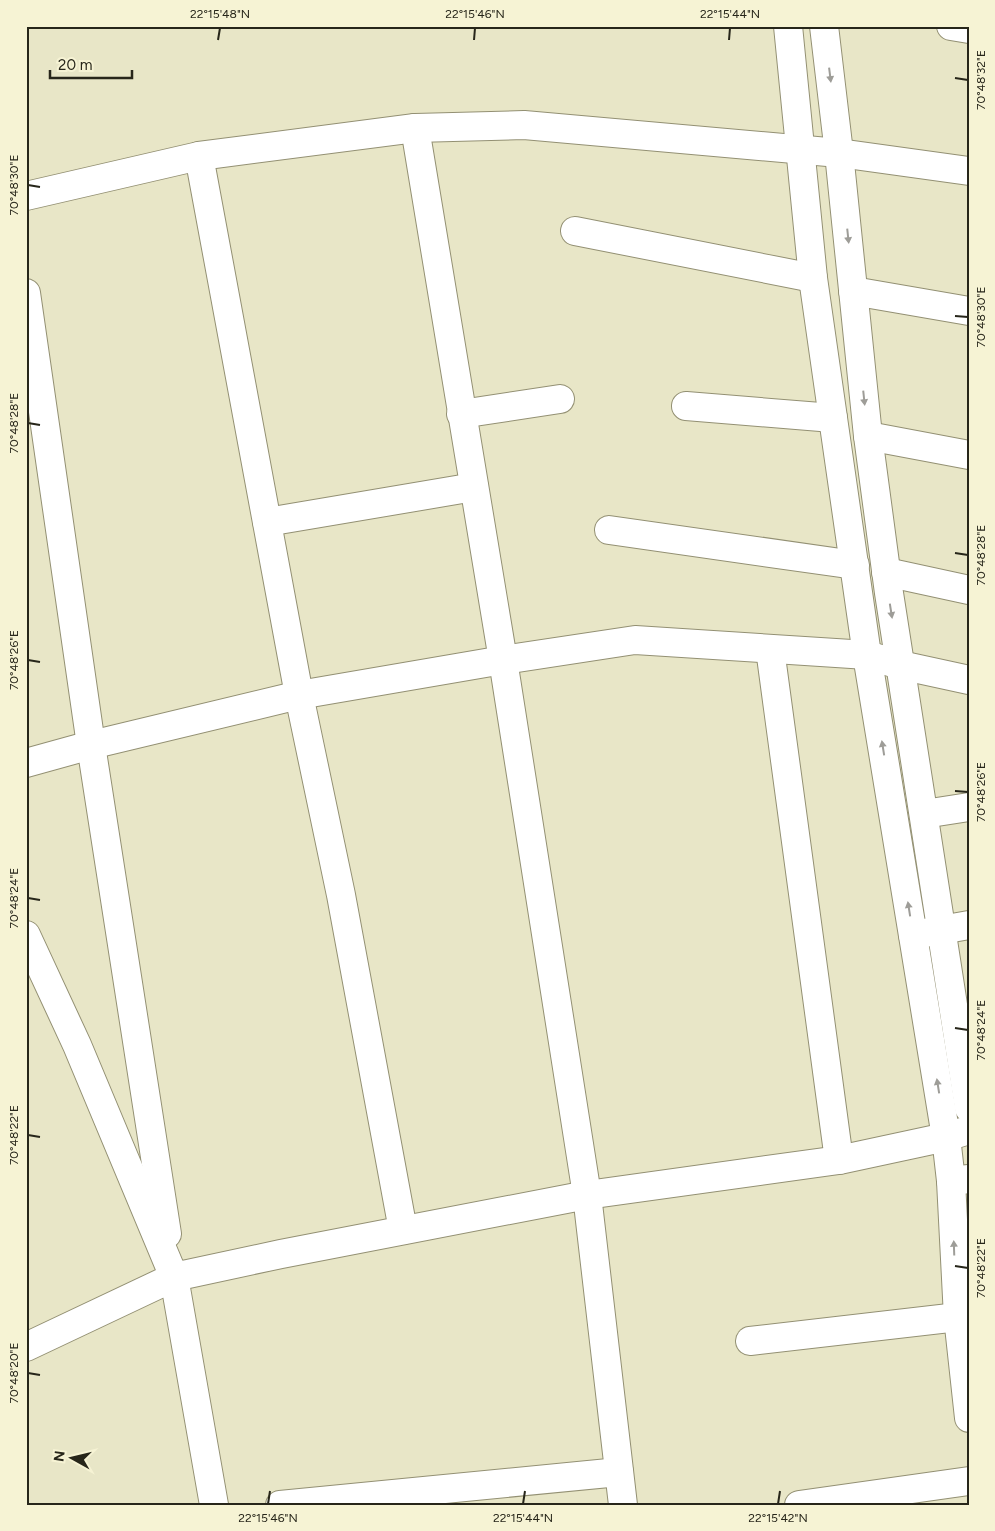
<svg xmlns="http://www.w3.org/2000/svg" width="995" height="1531" font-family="Figtree,sans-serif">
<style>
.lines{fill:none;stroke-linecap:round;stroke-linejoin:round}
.minor-casing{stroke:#939073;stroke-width:30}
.tertiary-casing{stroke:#939073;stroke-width:30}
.minor{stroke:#fff;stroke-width:28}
.tertiary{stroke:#fff;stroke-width:28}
.oneway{fill:#9e9d98}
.ticks{fill:none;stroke:#27261a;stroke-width:2}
.neatline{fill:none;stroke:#27261a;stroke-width:2}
.ticks-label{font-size:12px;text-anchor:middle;fill:#27261a}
</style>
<rect width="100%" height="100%" fill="#e8e6c7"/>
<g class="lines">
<g class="minor-casing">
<g id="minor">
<path d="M951 26 969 29"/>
<path d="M415 128 524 125 839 153 969 171"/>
<path d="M199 156 299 695 341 895 403 1230"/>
<path d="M26 196 199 156 415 128 503 660 587 1195 623 1505"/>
<path d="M575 231 813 278"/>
<path d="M853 291 969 311"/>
<path d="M26 293 91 745 167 1234"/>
<path d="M686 406 833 418"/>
<path d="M461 414 560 399"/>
<path d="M868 436 969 455"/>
<path d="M267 522 474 487"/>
<path d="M609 530 855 565"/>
<path d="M886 572 969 590"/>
<path d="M770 649 839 1160"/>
<path d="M26 763 91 745 299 695 503 660 635 640 867 655 900 665"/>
<path d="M924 814 969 807"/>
<path d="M26 935 77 1045 174 1277 281 1254 587 1195 839 1160 946 1137 969 1130"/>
<path d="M913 935 969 925"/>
<path d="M951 1181 969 1179"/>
<path d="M750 1341 958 1317"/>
<path d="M26 1347 174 1277 214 1505"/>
<path d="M280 1505 619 1472"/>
<path d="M799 1505 969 1481"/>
</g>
</g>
<g class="tertiary-casing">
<g id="tertiary">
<path d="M788 26 813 278 833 418 867 655 946 1137 951 1181 958 1317 969 1418"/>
<path d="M824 26 839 153 868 436 889 593 969 1108"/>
<path d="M900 665 969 680"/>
</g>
</g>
<use href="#minor" class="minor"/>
<use href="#tertiary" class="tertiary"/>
</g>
<defs><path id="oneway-solid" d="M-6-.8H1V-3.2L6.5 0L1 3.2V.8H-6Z" transform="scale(1.25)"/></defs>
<g class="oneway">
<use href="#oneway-solid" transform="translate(830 75) rotate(83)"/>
<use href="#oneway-solid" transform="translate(848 236) rotate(84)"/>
<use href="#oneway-solid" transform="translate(864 398) rotate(84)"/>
<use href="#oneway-solid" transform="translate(891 611) rotate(81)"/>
<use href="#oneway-solid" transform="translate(883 748) rotate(-99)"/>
<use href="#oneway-solid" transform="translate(909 909) rotate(-99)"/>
<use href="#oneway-solid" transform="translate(938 1086) rotate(-99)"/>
<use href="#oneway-solid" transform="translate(954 1248) rotate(-92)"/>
</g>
<path class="ticks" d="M218 40 220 28M474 40 475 28M729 40 730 28M955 78 968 80M28 185 40 187M955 316 968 317M28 423 40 425M955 553 968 555M28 660 40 662M955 791 968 792M28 898 40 900M955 1028 968 1030M28 1135 40 1137M955 1266 968 1268M28 1373 40 1375M268 1504 270 1491M523 1504 525 1491M778 1504 780 1491"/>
<rect width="995" height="1531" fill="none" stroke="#f6f3d4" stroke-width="55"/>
<g transform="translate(72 1458) rotate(278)" stroke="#f6f3d4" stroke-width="4" paint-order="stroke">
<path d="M0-4L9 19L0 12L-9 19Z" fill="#27261a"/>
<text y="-8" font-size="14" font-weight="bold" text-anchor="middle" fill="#27261a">N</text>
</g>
<path d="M50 70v8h82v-8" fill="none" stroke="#27261a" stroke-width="2.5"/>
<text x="58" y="70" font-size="15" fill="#27261a" stroke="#f6f3d4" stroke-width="4" paint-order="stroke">20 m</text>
<rect x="28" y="28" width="940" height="1476" class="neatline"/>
<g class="ticks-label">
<text x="220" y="18">22°15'48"N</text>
<text x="475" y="18">22°15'46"N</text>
<text x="730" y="18">22°15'44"N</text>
<text transform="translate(981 80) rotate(-90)" y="4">70°48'32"E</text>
<text transform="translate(14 185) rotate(-90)" y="4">70°48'30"E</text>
<text transform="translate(981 317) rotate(-90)" y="4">70°48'30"E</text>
<text transform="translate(14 423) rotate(-90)" y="4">70°48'28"E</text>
<text transform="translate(981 555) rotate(-90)" y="4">70°48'28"E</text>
<text transform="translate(14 660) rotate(-90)" y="4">70°48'26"E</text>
<text transform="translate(981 792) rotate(-90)" y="4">70°48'26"E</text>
<text transform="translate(14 898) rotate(-90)" y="4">70°48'24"E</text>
<text transform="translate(981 1030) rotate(-90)" y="4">70°48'24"E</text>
<text transform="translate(14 1135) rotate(-90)" y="4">70°48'22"E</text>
<text transform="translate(981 1268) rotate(-90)" y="4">70°48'22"E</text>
<text transform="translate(14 1373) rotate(-90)" y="4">70°48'20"E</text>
<text x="268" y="1522">22°15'46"N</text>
<text x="523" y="1522">22°15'44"N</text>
<text x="778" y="1522">22°15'42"N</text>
</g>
</svg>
